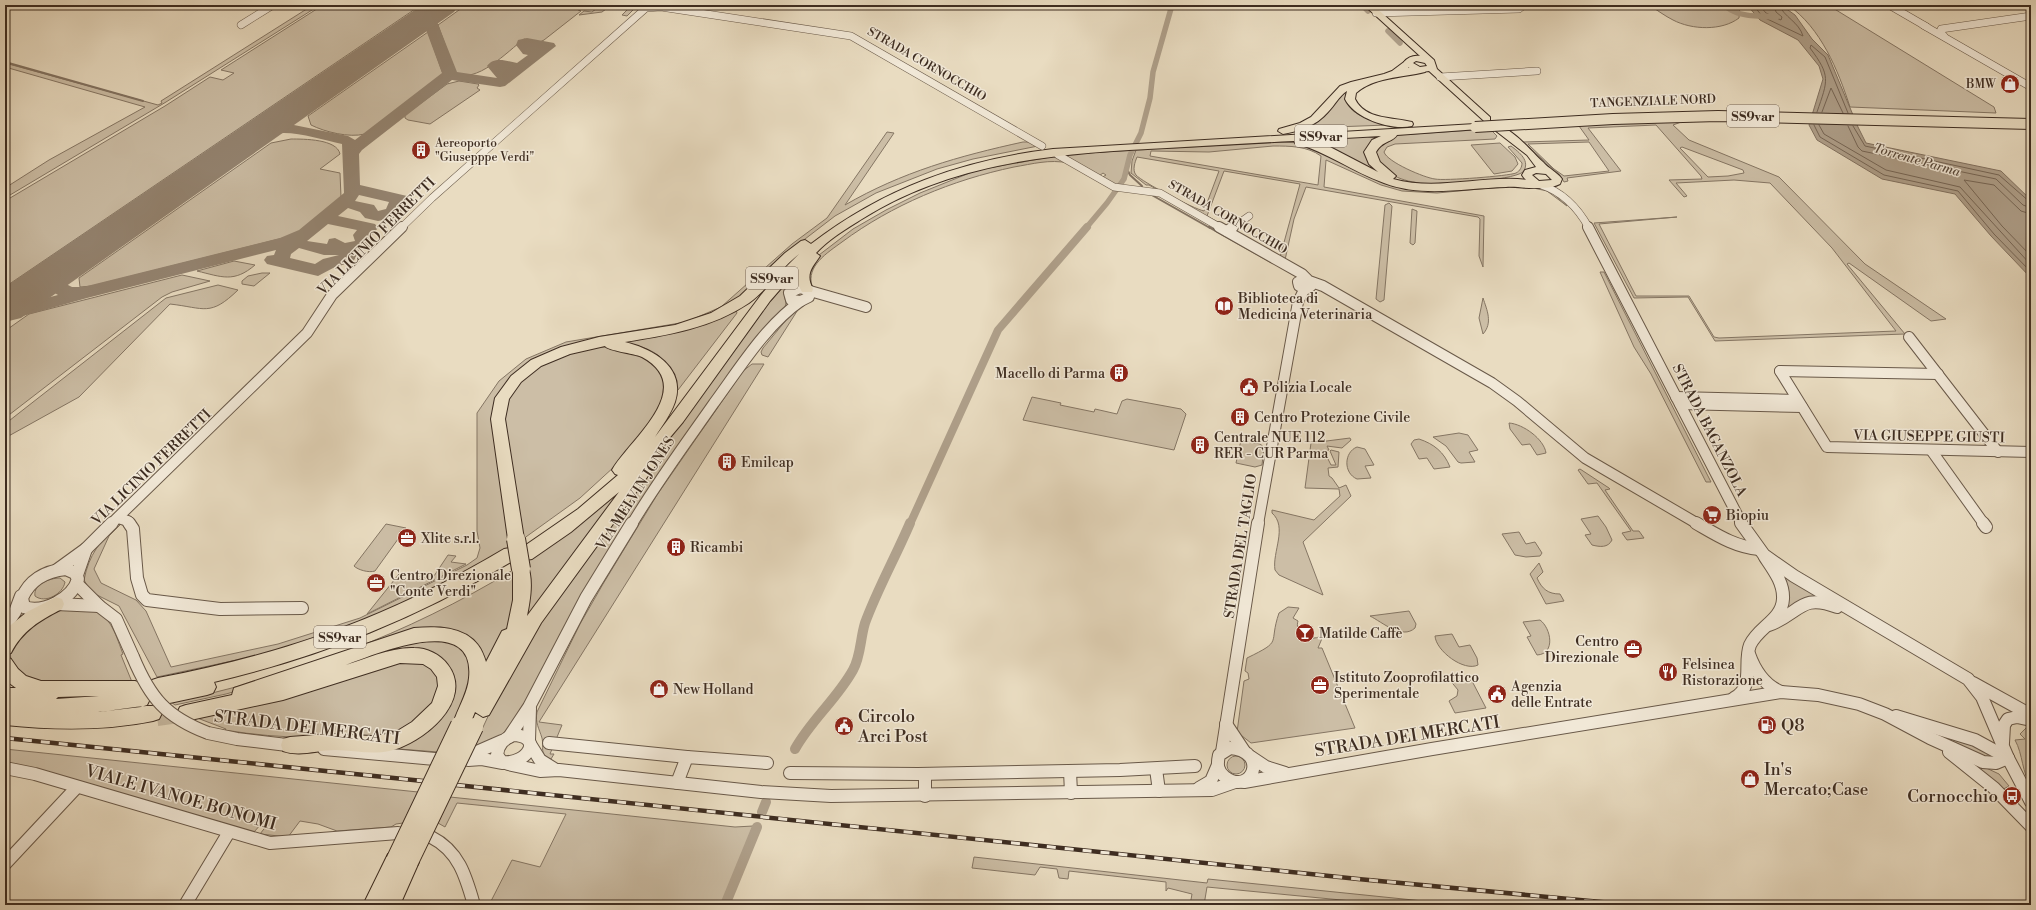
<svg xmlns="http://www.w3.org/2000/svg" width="2036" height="910" font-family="'Libre Bodoni',serif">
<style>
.green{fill:#ccbea6;stroke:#857664;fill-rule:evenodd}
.water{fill:#afa08b;stroke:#827261}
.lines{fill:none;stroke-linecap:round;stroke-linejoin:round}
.shore{stroke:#766656;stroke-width:1}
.stream-far1{stroke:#827261;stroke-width:2}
.stream{stroke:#827261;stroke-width:2.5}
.canal-far2{stroke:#afa08b;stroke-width:5.5}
.canal-far1{stroke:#afa08b;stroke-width:8}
.canal{stroke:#afa08b;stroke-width:10}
.river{fill:#afa08b;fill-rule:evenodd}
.taxiway{fill:#948471;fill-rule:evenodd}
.runway{fill:#948471;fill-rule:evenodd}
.highway-tunnel{stroke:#c7b9a1;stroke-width:18;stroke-dasharray:18 9;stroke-linecap:butt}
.minor-far2-casing{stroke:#695949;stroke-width:8}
.minor-far1-casing{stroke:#695949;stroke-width:12}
.minor-casing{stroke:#695949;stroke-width:14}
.major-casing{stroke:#3e2d21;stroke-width:2}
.highway-casing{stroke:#3e2d21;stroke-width:2}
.minor-far2{stroke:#f1e8d7;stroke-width:7}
.minor-far1{stroke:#f1e8d7;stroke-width:10}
.minor{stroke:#f1e8d7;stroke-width:12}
.major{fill:#e9dcc1;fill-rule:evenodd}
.highway{fill:#e9dcc1;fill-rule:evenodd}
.rail-casing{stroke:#3e2d21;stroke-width:4.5}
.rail{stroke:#f1e8d7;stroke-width:3;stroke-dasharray:9;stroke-linecap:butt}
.minor-bridge-casing{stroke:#695949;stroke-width:14;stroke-linecap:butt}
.highway-bridge-far1-casing{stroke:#3e2d21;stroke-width:12;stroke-linecap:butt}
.highway-bridge-casing{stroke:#3e2d21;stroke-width:20;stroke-linecap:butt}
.minor-bridge{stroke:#f1e8d7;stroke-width:12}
.highway-bridge-far1{stroke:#e9dcc1;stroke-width:10}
.highway-bridge{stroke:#e9dcc1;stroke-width:18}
.labels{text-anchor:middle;stroke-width:3;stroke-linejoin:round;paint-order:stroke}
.far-street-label{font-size:12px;fill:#3e2d21;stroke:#f1e8d7}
.far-poi-label{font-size:12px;fill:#3e2d21;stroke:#f1e8d7;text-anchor:end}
.shield{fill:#f1e8d7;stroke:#746558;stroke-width:1}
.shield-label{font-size:13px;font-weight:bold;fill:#3e2d21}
.far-water-label{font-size:13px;font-style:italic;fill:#5a4a3c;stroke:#f1e8d7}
.street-label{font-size:14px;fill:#3e2d21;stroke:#f1e8d7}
.poi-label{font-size:14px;fill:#3e2d21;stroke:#f1e8d7;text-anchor:start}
.near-poi-label{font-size:17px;fill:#3e2d21;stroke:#f1e8d7;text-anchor:start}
.near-street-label{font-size:17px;fill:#3e2d21;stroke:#f1e8d7}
</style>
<rect width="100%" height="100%" fill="#e9dcc1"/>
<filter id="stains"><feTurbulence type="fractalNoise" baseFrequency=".005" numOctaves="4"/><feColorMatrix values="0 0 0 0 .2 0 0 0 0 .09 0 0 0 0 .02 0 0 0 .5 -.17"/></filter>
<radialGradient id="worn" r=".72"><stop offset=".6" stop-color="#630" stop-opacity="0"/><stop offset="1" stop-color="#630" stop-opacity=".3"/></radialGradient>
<g class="green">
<path d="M313 5H320L166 102 5 198V188L49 160 145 107 5 67V63L158 105 162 103 161 101Z"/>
<path d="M323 5H421L5 287V201L165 106 210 77 223 80 234 73 221 70Z"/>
<path d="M466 5H583L578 10 581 11 544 40 540 42 524 39C508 51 475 86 455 72L438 25Z"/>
<path d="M601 5H634L635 8 627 16 622 15 628 9 610 6 602 12 579 15 584 11 592 12Z"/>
<path d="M1649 5H1740L1739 18C1722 31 1692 30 1673 20 1665 16 1657 10 1649 5Z"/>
<path d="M1788 5H1828L1994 107 1996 113 1850 107C1838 70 1821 28 1788 5Z"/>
<path d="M428 32 443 74 436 82 365 134C349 138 325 132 311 125L308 116Z"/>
<path d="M459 81 478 84 479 85 477 88 480 90 430 124 408 120 405 118V115L447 84Z"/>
<path d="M1347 88C1347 92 1347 97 1347 101 1350 116 1376 121 1387 125L1308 128Z"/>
<path d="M1684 121 1673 125 1689 140 1779 177 1865 264 1946 319 1931 321 1849 263 1847 264 1905 334 1715 341 1688 297 1634 298 1594 223 1677 217 1599 224 1636 296H1689L1714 337 1719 338 1896 331 1832 248 1770 183 1734 180 1676 183 1687 196 1684 197 1669 180 1702 179 1701 176 1656 125 1588 128 1621 171 1567 178 1568 181 1564 182 1560 175 1523 142 1589 140 1579 126 1538 127ZM1589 142 1609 171 1564 176 1554 169 1528 144ZM1682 147 1743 170 1744 173 1728 176 1708 177 1680 148Z"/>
<path d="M1490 129 1497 136 1495 139 1395 144 1387 147 1384 152C1387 162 1425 178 1435 179 1444 181 1509 176 1516 173 1520 171 1522 167 1522 163L1508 147 1511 146C1519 152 1531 161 1523 172 1511 181 1437 185 1420 183 1410 182 1399 179 1391 174 1380 168 1378 160 1374 150L1389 137 1397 135Z"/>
<path d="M887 132 894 133 845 205C902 172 959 156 1023 142H1031L1038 146 973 159 937 169 876 193 835 216 792 249 753 289 725 309 697 321 547 354 497 396 509 547 431 591 352 626 270 653 157 677 119 606 91 592 84 580C89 554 100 542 118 523L120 525 109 536 94 569 101 583 136 600 146 611 171 667 278 644 360 618 467 565 477 558 480 548 477 531V413L499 381 526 359 566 342 686 322 721 307 792 244 827 218Z"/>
<path d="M1377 136 1372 142 1382 174 1316 143 1318 139Z"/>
<path d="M291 139C304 139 337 139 340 154L320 169 340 173 341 197 297 234 291 236 92 286 80 287 79 278 271 143Z"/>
<path d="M1278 142 1302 143 1399 186 1526 185 1548 189 1567 206 1547 191 1529 187H1501L1437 193 1402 191 1381 185 1326 160 1324 187 1484 216 1483 267 1479 256 1480 219 1478 217 1306 187 1294 219 1285 260 1280 257 1300 184 1224 171 1207 216 1227 227H1224L1149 185H1146L1131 173 1132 161 1136 150ZM1273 146C1290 146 1307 146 1321 156L1318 185 1150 156 1151 151 1209 152ZM1137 157 1219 171 1204 211C1194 209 1142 182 1136 175 1132 170 1135 162 1137 157Z"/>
<path d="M1500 143 1515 157 1518 164 1512 171 1494 174 1471 145Z"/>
<path d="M1131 150C1125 162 1127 177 1116 186L1101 178 1106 175 1103 173 1099 176 1060 155Z"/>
<path d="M1056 156 1068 163C1050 159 1032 164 1014 167 952 180 892 205 842 242 827 253 806 266 812 286L809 284 807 274 819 255 853 229 886 210 920 193 977 170Z"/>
<path d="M1389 203 1392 206 1384 300 1380 302 1376 299 1385 205Z"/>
<path d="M1412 209 1417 211 1415 243 1413 245 1410 243Z"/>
<path d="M234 261 255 265C234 283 222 277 197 271Z"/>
<path d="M803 264 797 285 788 288 784 293 786 303 785 307C703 405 629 511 567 622 550 653 535 685 519 717 506 734 491 742 472 751L509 671 571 574 769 303Z"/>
<path d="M1600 272H1604L1711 482H1706L1651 374 1634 347Z"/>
<path d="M262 273H270L254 286 242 284V281L248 276Z"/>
<path d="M182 275 210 281 172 292 162 297 5 418V331L29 314Z"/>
<path d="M218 285 238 290C210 317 205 308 170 304L79 397 5 438V424L166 298Z"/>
<path d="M1483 298C1487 310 1493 323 1483 334L1479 318Z"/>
<path d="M799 308 768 357 762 355 761 352 763 348 792 313Z"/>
<path d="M736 310 737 313 678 390C672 384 670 373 666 365 659 349 634 345 620 341Z"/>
<path d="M598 347H609L646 356 665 377 661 409 615 466 580 498 523 539 504 422C504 392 530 364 559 356 572 352 585 350 598 347Z"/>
<path d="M752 364H764L539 722 562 725 550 754H554L551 759C539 755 544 747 542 738 539 728 535 723 537 712L580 624 603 584 657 495 743 371Z"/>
<path d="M1032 397 1061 403 1060 405 1094 412 1095 409 1117 414 1122 401 1127 399 1181 409 1186 414 1174 450 1023 420Z"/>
<path d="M1509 423C1523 424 1544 439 1546 453L1537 455 1530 444 1522 445 1510 429Z"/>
<path d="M1459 433 1468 435 1478 450 1469 452 1475 462 1461 463 1458 462 1446 446 1433 437Z"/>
<path d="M1350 438 1351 440 1342 448 1327 446 1329 450 1324 451 1331 465H1336L1330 451 1331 450 1339 452 1338 467 1328 468 1329 476 1332 478 1339 488 1346 485 1351 496 1303 542 1323 595 1279 575 1275 570C1272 552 1288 527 1272 513V510L1314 520 1340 496 1339 489 1305 488 1311 443Z"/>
<path d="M1419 439C1434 444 1444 452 1450 467L1434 469 1427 458 1419 459 1411 444 1414 440Z"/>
<path d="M1241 440 1260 444 1264 447 1262 465 1255 467 1236 463Z"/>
<path d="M1357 447 1365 449 1374 465 1365 466 1371 478 1357 479C1343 473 1344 452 1357 447Z"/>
<path d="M1580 469 1609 488 1610 489 1605 490 1633 531H1639L1644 538 1627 540 1622 533 1631 531 1597 483 1588 484 1578 470Z"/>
<path d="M638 472 521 627 527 561 553 544Z"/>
<path d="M1598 516 1606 527 1612 540C1608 548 1600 547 1592 545L1585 535 1591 534 1581 519Z"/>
<path d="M386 524 406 528 375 571C369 573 358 570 354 566Z"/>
<path d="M1519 532 1526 544 1535 542 1542 553 1540 556 1526 557 1515 555 1502 534Z"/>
<path d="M448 555 456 556 451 562 466 564 367 614 399 574 432 579Z"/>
<path d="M1539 563 1543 572 1537 578C1542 589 1548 594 1560 594L1564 601 1546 604 1530 574Z"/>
<path d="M513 570C519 611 504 637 487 672L449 631 226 694 175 705 171 702C291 678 408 634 513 570Z"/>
<path d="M1784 573 1828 600 1787 610C1791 594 1782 585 1784 573Z"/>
<path d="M60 578 65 582C63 594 45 604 35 596 33 584 50 578 60 578Z"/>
<path d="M1288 607 1299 608 1293 618 1298 621C1295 631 1304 639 1314 638 1318 638 1320 636 1323 636L1318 648H1322L1355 728 1251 743 1237 732 1244 681 1249 679 1248 673 1245 671 1247 658C1284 640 1268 645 1279 613Z"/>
<path d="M55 610C66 610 81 607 92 610 111 614 117 639 123 654L121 655 132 682 62 686 25 678 11 661 10 651 14 638Z"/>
<path d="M1409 611 1416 624 1415 628C1402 640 1382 622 1370 616Z"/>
<path d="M1540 620C1551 628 1556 654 1537 655L1527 637 1531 636 1523 622Z"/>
<path d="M1452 634 1459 647 1470 645 1477 658 1478 665C1464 672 1436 651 1435 636Z"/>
<path d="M437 637 463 648 473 669 463 703 438 752 386 748 444 708 432 654 260 691 394 644Z"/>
<path d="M420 660 439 674 438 700 397 737C339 738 282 740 225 730L226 729 192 716 384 664Z"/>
<path d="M1449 679 1472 681 1486 708 1455 713 1449 701 1457 696 1458 690Z"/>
<path d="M2030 724 2031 725V785C2022 774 2023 754 2015 740L2025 739 2020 734Z"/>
<path d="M1926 731 1980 745 1992 757 1990 759Z"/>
<path d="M5 749 418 792 403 823 396 824 391 827 337 831 318 824 300 821 288 837 260 834 267 825 262 823 254 832 42 770 5 762Z"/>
<circle cx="1236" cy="765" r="9"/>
<path d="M1965 758 1999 774 2009 786 2002 790Z"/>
<path d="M450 797 735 827 753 826 723 905H489L512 860 540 867 566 814 457 803 445 827 438 823Z"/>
<path d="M974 857 1207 883 1208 879 1462 905H1393L1207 887 1204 905H1190L1192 894 1168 888 1166 891V882L1069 871 1068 879 1059 878 1057 869 1040 867 1035 875 972 868Z"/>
</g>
<path class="water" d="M1747 5H1781L1795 15 1812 39 1828 55 1858 127 1866 143 2001 171 2031 200V278L1991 236 1955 194 1882 179 1817 140 1809 125 1823 79 1819 66 1798 40 1760 20Z"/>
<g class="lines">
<g class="shore">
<path d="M1753 5 1763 17 1803 36C1799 22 1784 17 1779 5"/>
<path d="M1759 5 1766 13 1781 20 1782 17 1776 12 1774 5"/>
<path d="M1817 112C1828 80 1831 76 1810 48L1811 45 1825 57 1848 113"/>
<path d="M1822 112 1831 88 1843 113"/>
<path d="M1814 125 1820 137 1884 175 1958 191 1994 234 2031 272"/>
<path d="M1819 125 1824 134 1886 170 1960 187 2031 265"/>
<path d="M1848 126 1858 147 1862 151 1996 179 2023 205 2031 208"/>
<path d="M1853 126 1865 146 1999 175 2031 203"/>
<path d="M2031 214 2021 211 1994 185 1964 180 2002 226 2031 256"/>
</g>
<g class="stream-far1">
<path d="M5 62 143 101"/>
<path d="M1128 171 1130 175 1142 186"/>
<path d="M1150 194 1210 228"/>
</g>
<path class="stream" d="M1209 227 1273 263"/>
<g class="canal-far2">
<path d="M1362 5 1368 11"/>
<path d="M1388 31 1400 43"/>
<path d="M1086 228 1107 203 1124 179 1130 155 1141 133 1150 98 1153 72 1172 5"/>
</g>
<path class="canal-far1" d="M910 524 998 330 1087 227"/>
<g class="canal">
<path d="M795 749C811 720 837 699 853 670 861 656 860 639 865 623 877 590 896 556 910 523"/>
<path d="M762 812 766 802"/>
<path d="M725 905 757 827"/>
</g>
<path class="river" d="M1721 5H1731L1740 11 1750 13 1777 14 1781 17 1777 20C1758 18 1734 21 1721 5Z"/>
<path class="taxiway" d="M435 7 442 11 436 19 457 72 497 78 487 66C494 56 507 61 517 63L528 55 523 54 516 45 518 40 527 38 554 43 556 46 505 86 500 87 452 80 362 150 359 154 360 185 407 196 409 200 403 208V211L394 218 378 221 365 218 360 212 348 208 338 216 375 224 378 228 371 236 373 243 370 247 356 252 357 255 353 262 335 267 318 276 267 264 264 260 267 256 274 255 276 250 87 298 5 321V309L58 295 50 290 46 279C50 267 61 258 73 261L76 265 64 277V283L72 287H83L280 238 299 230 344 193 342 144C322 140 293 130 274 134 264 135 258 143 248 140L245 137C250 130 265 125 274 124L272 122C278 114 281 108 291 111L294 114 288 122 289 124 348 136 355 140 442 73 422 19 430 8ZM359 195 389 202 386 209 378 211 374 205 355 201ZM328 224 357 230 353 235 355 241 345 243 335 238 329 239 327 244 307 241ZM299 248 324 255H339L323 259 315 264 290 258 291 254Z"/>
<path class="runway" d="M422 5H459L454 12 21 318 5 322V287Z"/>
<path class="highway-tunnel" d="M157 717 186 713"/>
<g class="minor-far2-casing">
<g id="minor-far2">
<path d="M1889 5 1927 27"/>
<path d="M1376 13 1519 9 1524 5"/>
<path d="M241 25 273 5"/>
<path d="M1923 25 2031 87"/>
<path d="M1944 36 1940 32 1941 29 2031 16"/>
<path d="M1440 77 1537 71"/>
<path d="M1058 155 1114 187 1160 193 1221 228"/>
<path d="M1541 185C1563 192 1578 208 1589 228"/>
<path d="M401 228 432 198 646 8 661 7 851 36 1042 146"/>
<path d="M1232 228 1249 216"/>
</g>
</g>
<g class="minor-far1-casing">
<g id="minor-far1">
<path d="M1219 227 1302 274 1309 281 1323 286 1492 383 1517 401 1585 458 1698 524"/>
<path d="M1588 227 1742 524"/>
<path d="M1227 231 1233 227"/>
<path d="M1302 280 1310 282 1311 286 1306 289 1299 286 1298 282Z"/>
<path d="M800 288 810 291 809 297 801 301 791 300 789 293Z"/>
<path d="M810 291 866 307"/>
<path d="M1909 337 1998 452"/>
<path d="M1780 371 1827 447 2031 452"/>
<path d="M1780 371 1938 374"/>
<path d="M1676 397 1797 400"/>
<path d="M1680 404 1802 407"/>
<path d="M1931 450 1984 524"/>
<path d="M118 518 128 521 130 524"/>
<path d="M111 524 307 333 332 295 402 227"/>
<path d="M632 524C657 482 686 443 714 403 739 369 766 325 801 301"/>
<path d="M1258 524 1298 302 1304 290 1308 288"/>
</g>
</g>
<g class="minor-casing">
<g id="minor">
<path d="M129 523 133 529 137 578 142 595 147 600 220 609 302 608"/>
<path d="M1696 523C1717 535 1735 547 1759 549"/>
<path d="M1741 523 1764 555 1794 576 1968 679 1982 697 2008 758 2031 802"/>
<path d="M1983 523 1986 527"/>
<path d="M86 549 112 523"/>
<path d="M66 569 75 573 78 579C73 598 43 614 24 607L22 598C30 579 47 571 66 569Z"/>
<path d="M57 570 86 549 77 575"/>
<path d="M77 584 99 606 116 619 133 657"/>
<path d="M56 604 99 606"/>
<path d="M1769 625C1801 613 1800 593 1837 607"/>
<path d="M5 627 15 612 21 596"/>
<path d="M1749 654C1755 671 1764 685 1781 692"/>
<path d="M1973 683 2031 715"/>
<path d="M1734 698C1755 687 1743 663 1750 645 1758 627 1782 620 1783 599 1784 583 1773 569 1765 557"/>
<path d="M1896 716 1975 740 2008 758"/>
<path d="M1226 724 1244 751"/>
<path d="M208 733 237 739 295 746"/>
<path d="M513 735C544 736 528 765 502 762L497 755C498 744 504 739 513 735Z"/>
<path d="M509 737 529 707 586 598 632 523"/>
<path d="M529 740 530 708"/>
<path d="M549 743 687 757"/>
<path d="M2003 743 2004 725 2008 719 2017 717 2031 720"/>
<path d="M530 744 540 760 556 770"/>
<path d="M1230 748C1270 751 1252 797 1225 777 1217 771 1217 764 1219 755Z"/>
<path d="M324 749 435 759"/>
<path d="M1222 752 1258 523"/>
<path d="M1949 752 1994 788 2031 826"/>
<path d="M470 755 502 741"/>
<path d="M1251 757 1266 767 1285 773"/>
<path d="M468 760 482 759 503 763"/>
<path d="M508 764 540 771 559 770 761 792 831 796 1212 790 1235 782"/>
<path d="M5 768 35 774 270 843 398 833"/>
<path d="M1156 769 1159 791"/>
<path d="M1070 771 1071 793"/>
<path d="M790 773 918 774 1120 770 1195 766"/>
<path d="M925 774V796"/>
<path d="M1244 782 1432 749 1781 692 1818 695 1859 704 1885 714 1930 738 1983 762 1996 763 2008 758"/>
<path d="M677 783 687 757 767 763"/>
<path d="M1199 788 1211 781 1217 767"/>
<path d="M431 837C459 851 466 877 474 905"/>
<path d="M5 864 77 787"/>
<path d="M185 905 229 832"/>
</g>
</g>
<g class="major-casing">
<g id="major">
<path d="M1364 5H1373L1434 60 1437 69 1490 117V121H1484L1429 71C1419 73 1409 71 1404 62 1408 57 1414 55 1420 56ZM1416 61 1425 63 1427 66 1420 67 1413 63Z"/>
<path d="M1499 126C1514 130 1532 152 1543 162 1549 169 1557 172 1562 179L1560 184C1546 191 1530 188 1522 175L1525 170 1536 167 1527 155 1496 131V127ZM1536 173 1546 174 1552 180 1539 181 1532 175Z"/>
</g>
</g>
<g class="highway-casing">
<g id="highway">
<path d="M1408 59 1413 62 1408 68H1425L1426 70 1425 72C1401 78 1374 77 1356 93L1355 99C1365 120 1393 117 1412 122L1413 124 1412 126C1391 131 1354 118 1345 99L1347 91C1339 96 1335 105 1328 112 1316 126 1300 131 1283 134L1278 131 1279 129 1300 123 1311 117 1340 86 1351 82 1384 74 1392 71Z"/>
<path d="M1475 124 1479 125 1480 127 1479 129 1397 135C1392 143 1383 140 1376 152L1380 162 1396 176 1393 179C1443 193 1495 170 1545 183L1547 185 1545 187C1533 190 1518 186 1506 187 1465 188 1423 198 1384 183 1353 172 1327 152 1295 143L1294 141C1251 143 1209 146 1167 148 1061 153 954 161 862 219 846 229 829 239 816 253L820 256C812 268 805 274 813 289L812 292H802L796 280 797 270 770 301 683 422 651 460 656 465 653 469 541 623 489 715 483 717 475 712 470 724 464 726 458 724 455 718C460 705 468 691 469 678 476 610 373 655 343 666 365 659 391 647 414 648 427 648 440 654 448 665 475 701 422 744 389 751 371 755 353 750 335 750 318 750 299 757 283 751L281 745 283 739 290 737 329 734 372 736 394 733 412 722 432 703 438 686 437 677 431 669 423 664 400 663 283 700 186 721 180 719 177 713 180 707 186 705 232 695 234 688 414 628C436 626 464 626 478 645 482 650 484 656 486 662L502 631 507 629 513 600V569L515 564 521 562 527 564C534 579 530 601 527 616L619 492 571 532 532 559 526 560 520 559 518 554 516 559C419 617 324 656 214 682L216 687 213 693 207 695 165 704 159 702 156 696 157 693 152 692 149 686 152 680 158 678C288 653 390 617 504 549L510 548 516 549 518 554 520 549 578 509 618 475 615 474 612 470C629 440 699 388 642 357 633 353 608 351 605 346L570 354 541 366 521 382 509 399 505 419 524 539 522 543 516 545 510 543 508 539 491 419 495 398 511 376 531 360 561 347 599 337 675 325 711 313 740 296 785 253 801 241 805 240 811 244C884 188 962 160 1053 149ZM1381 136 1372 140 1364 152 1369 164 1378 172 1330 147 1308 140ZM799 254 778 275 761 295 655 437C662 426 671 414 675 402 686 367 653 349 625 342 668 335 712 328 749 303 768 289 781 268 799 254Z"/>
<path d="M56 597 62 599 64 604 62 609C40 620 22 631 11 653L5 655V631L7 628 27 612Z"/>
<path d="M5 656 11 659 18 669 26 676 41 681H135L141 683 144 689 143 692 147 693 150 699 147 705 141 707 98 712C112 711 148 703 159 707L162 713 159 719 153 721C104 731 55 730 5 725V688H16L5 680ZM89 696H99L56 699 58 697Z"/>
<path d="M395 851 402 855 409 852 416 855 419 862 400 905H363L388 854Z"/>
</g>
</g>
<use href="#minor-far2" class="minor-far2"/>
<use href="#minor-far1" class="minor-far1"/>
<use href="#minor" class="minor"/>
<use href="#major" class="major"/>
<use href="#highway" class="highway"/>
<g class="rail-casing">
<g id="rail">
<path d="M5 738 423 781"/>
<path d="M456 785 1358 879 1633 905"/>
</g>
</g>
<use href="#rail" class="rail"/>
<g class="minor-bridge-casing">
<path id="minor-bridge" d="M133 657C150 698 166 717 208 733"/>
</g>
<g class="highway-bridge-far1-casing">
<path id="highway-bridge-far1" d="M1475 127 1613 119 1718 116 2031 124"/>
</g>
<g class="highway-bridge-casing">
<g id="highway-bridge">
<path d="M516 539 521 569"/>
<path d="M395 861 460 725"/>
<path d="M409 862 474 727"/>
</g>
</g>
<use href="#minor-bridge" class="minor-bridge"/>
<use href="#highway-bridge-far1" class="highway-bridge-far1"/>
<use href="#highway-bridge" class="highway-bridge"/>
</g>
<defs>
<g id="shop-disc" transform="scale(1)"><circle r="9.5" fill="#8f2418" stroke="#f1e8d7"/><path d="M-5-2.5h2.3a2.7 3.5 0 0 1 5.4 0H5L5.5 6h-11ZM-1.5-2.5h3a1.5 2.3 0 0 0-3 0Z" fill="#fff"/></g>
<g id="building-disc" transform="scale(1)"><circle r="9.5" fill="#8f2418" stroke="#f1e8d7"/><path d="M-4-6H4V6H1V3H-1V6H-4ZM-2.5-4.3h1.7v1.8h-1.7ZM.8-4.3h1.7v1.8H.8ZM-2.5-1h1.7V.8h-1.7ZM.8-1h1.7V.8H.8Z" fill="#fff"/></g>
<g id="library-disc" transform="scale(1)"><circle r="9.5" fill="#8f2418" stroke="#f1e8d7"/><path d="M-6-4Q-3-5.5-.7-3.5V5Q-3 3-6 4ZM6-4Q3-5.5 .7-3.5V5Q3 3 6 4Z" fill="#fff"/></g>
<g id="civic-disc" transform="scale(1)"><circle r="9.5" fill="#8f2418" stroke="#f1e8d7"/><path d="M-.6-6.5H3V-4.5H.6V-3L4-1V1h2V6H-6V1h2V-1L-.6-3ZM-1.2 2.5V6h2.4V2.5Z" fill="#fff"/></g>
<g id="supermarket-disc" transform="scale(1)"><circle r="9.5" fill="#8f2418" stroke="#f1e8d7"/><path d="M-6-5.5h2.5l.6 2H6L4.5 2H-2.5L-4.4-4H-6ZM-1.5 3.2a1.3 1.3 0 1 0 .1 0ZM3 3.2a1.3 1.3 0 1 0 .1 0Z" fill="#fff"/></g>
<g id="office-disc" transform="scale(1)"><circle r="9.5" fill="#8f2418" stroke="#f1e8d7"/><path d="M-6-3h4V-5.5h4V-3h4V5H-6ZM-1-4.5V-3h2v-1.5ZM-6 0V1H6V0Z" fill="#fff"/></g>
<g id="bar-disc" transform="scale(1)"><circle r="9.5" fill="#8f2418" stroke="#f1e8d7"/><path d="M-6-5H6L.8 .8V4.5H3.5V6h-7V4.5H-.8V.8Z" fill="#fff"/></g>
<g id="restaurant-disc" transform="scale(1)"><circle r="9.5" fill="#8f2418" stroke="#f1e8d7"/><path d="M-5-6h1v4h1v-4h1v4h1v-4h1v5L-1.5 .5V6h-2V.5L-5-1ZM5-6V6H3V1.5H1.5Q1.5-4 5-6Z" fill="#fff"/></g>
<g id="fuel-disc" transform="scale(1)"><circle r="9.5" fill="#8f2418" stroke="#f1e8d7"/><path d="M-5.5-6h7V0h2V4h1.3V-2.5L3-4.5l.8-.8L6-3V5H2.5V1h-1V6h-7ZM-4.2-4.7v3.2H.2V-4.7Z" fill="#fff"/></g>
<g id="bus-disc" transform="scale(1)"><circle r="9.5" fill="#8f2418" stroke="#f1e8d7"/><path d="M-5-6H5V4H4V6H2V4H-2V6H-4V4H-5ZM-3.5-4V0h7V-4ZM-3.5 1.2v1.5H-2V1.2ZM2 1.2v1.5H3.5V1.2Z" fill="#fff"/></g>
</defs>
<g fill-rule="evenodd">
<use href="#shop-disc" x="2010" y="84"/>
<use href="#building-disc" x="421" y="150"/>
<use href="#library-disc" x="1224" y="306"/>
<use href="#building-disc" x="1119" y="373"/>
<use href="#civic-disc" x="1249" y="387"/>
<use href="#building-disc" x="1240" y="417"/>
<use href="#building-disc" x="1200" y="445"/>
<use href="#building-disc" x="727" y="462"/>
<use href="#supermarket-disc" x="1712" y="515"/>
<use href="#office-disc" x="407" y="538"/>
<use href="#building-disc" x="676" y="547"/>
<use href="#office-disc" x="376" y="583"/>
<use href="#bar-disc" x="1305" y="633"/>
<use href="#office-disc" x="1633" y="649"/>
<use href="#restaurant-disc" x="1668" y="672"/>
<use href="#office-disc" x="1320" y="685"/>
<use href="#shop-disc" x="659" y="689"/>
<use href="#civic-disc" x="1497" y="694"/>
<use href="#fuel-disc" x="1767" y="725"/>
<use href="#civic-disc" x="844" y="726"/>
<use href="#shop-disc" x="1750" y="779"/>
<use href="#bus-disc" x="2012" y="796"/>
</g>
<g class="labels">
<g class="far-street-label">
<text transform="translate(927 64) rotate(30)" y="4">STRADA CORNOCCHIO</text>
<text transform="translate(1653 101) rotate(-2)" y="4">TANGENZIALE NORD</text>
<text transform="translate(1228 217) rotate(30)" y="4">STRADA CORNOCCHIO</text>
</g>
<g class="far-poi-label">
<text x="1996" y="88">BMW</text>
<text x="435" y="147" text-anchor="start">Aereoporto<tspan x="435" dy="14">"Giusepppe Verdi"</tspan></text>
</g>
<g class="shield">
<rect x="1727" y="105" width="52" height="22" rx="3"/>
<rect x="1295" y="125" width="52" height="22" rx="3"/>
<rect x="746" y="267" width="52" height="22" rx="3"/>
<rect x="314" y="626" width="52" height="22" rx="3"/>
</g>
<g class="shield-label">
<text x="1753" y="121">SS9var</text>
<text x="1321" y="141">SS9var</text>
<text x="772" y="283">SS9var</text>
<text x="340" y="642">SS9var</text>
</g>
<g class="far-water-label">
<text transform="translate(1917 159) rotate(16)" y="5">Torrente Parma</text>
</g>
<g class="street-label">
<text transform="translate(376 236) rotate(-45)" y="5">VIA LICINIO FERRETTI</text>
<text transform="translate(1710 430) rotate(63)" y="5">STRADA BAGANZOLA</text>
<text transform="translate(1929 436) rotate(1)" y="5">VIA GIUSEPPE GIUSTI</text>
<text transform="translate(151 467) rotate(-44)" y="5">VIA LICINIO FERRETTI</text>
<text transform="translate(635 493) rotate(-57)" y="5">VIA MELVIN JONES</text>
<text transform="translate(1240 546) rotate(-81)" y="5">STRADA DEL TAGLIO</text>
</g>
<g class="poi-label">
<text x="1238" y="303">Biblioteca di<tspan x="1238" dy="16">Medicina Veterinaria</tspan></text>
<text x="1105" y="378" text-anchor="end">Macello di Parma</text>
<text x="1263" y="392">Polizia Locale</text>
<text x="1254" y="422">Centro Protezione Civile</text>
<text x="1214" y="442">Centrale NUE 112<tspan x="1214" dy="16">RER - CUR Parma</tspan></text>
<text x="741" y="467">Emilcap</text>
<text x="1726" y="520">Biopiu</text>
<text x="421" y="543">Xlite s.r.l.</text>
<text x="690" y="552">Ricambi</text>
<text x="390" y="580">Centro Direzionale<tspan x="390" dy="16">"Conte Verdi"</tspan></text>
<text x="1319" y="638">Matilde Caffè</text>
<text x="1619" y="646" text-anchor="end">Centro<tspan x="1619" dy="16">Direzionale</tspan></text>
<text x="1682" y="669">Felsinea<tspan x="1682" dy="16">Ristorazione</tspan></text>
<text x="1334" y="682">Istituto Zooprofilattico<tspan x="1334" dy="16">Sperimentale</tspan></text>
<text x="1511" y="691">Agenzia<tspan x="1511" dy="16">delle Entrate</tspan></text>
<text x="673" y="694">New Holland</text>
</g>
<g class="near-poi-label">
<text x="858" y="722">Circolo<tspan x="858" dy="20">Arci Post</tspan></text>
<text x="1781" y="731">Q8</text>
<text x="1764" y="775">In's<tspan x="1764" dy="20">Mercato;Case</tspan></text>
<text x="1998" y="802" text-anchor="end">Cornocchio</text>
</g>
<g class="near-street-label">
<text transform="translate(307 727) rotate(7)" y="6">STRADA DEI MERCATI</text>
<text transform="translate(1407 736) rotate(-9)" y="6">STRADA DEI MERCATI</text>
<text transform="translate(181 797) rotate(16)" y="6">VIALE IVANOE BONOMI</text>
</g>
</g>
<rect width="2036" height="910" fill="none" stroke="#e9dcc1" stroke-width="20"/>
<rect x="6" y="6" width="2024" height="898" fill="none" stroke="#3e2d21" stroke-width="2"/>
<rect x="10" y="10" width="2016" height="890" fill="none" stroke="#3e2d21"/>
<rect width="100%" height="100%" filter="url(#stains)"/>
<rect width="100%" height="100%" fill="url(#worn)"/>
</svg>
